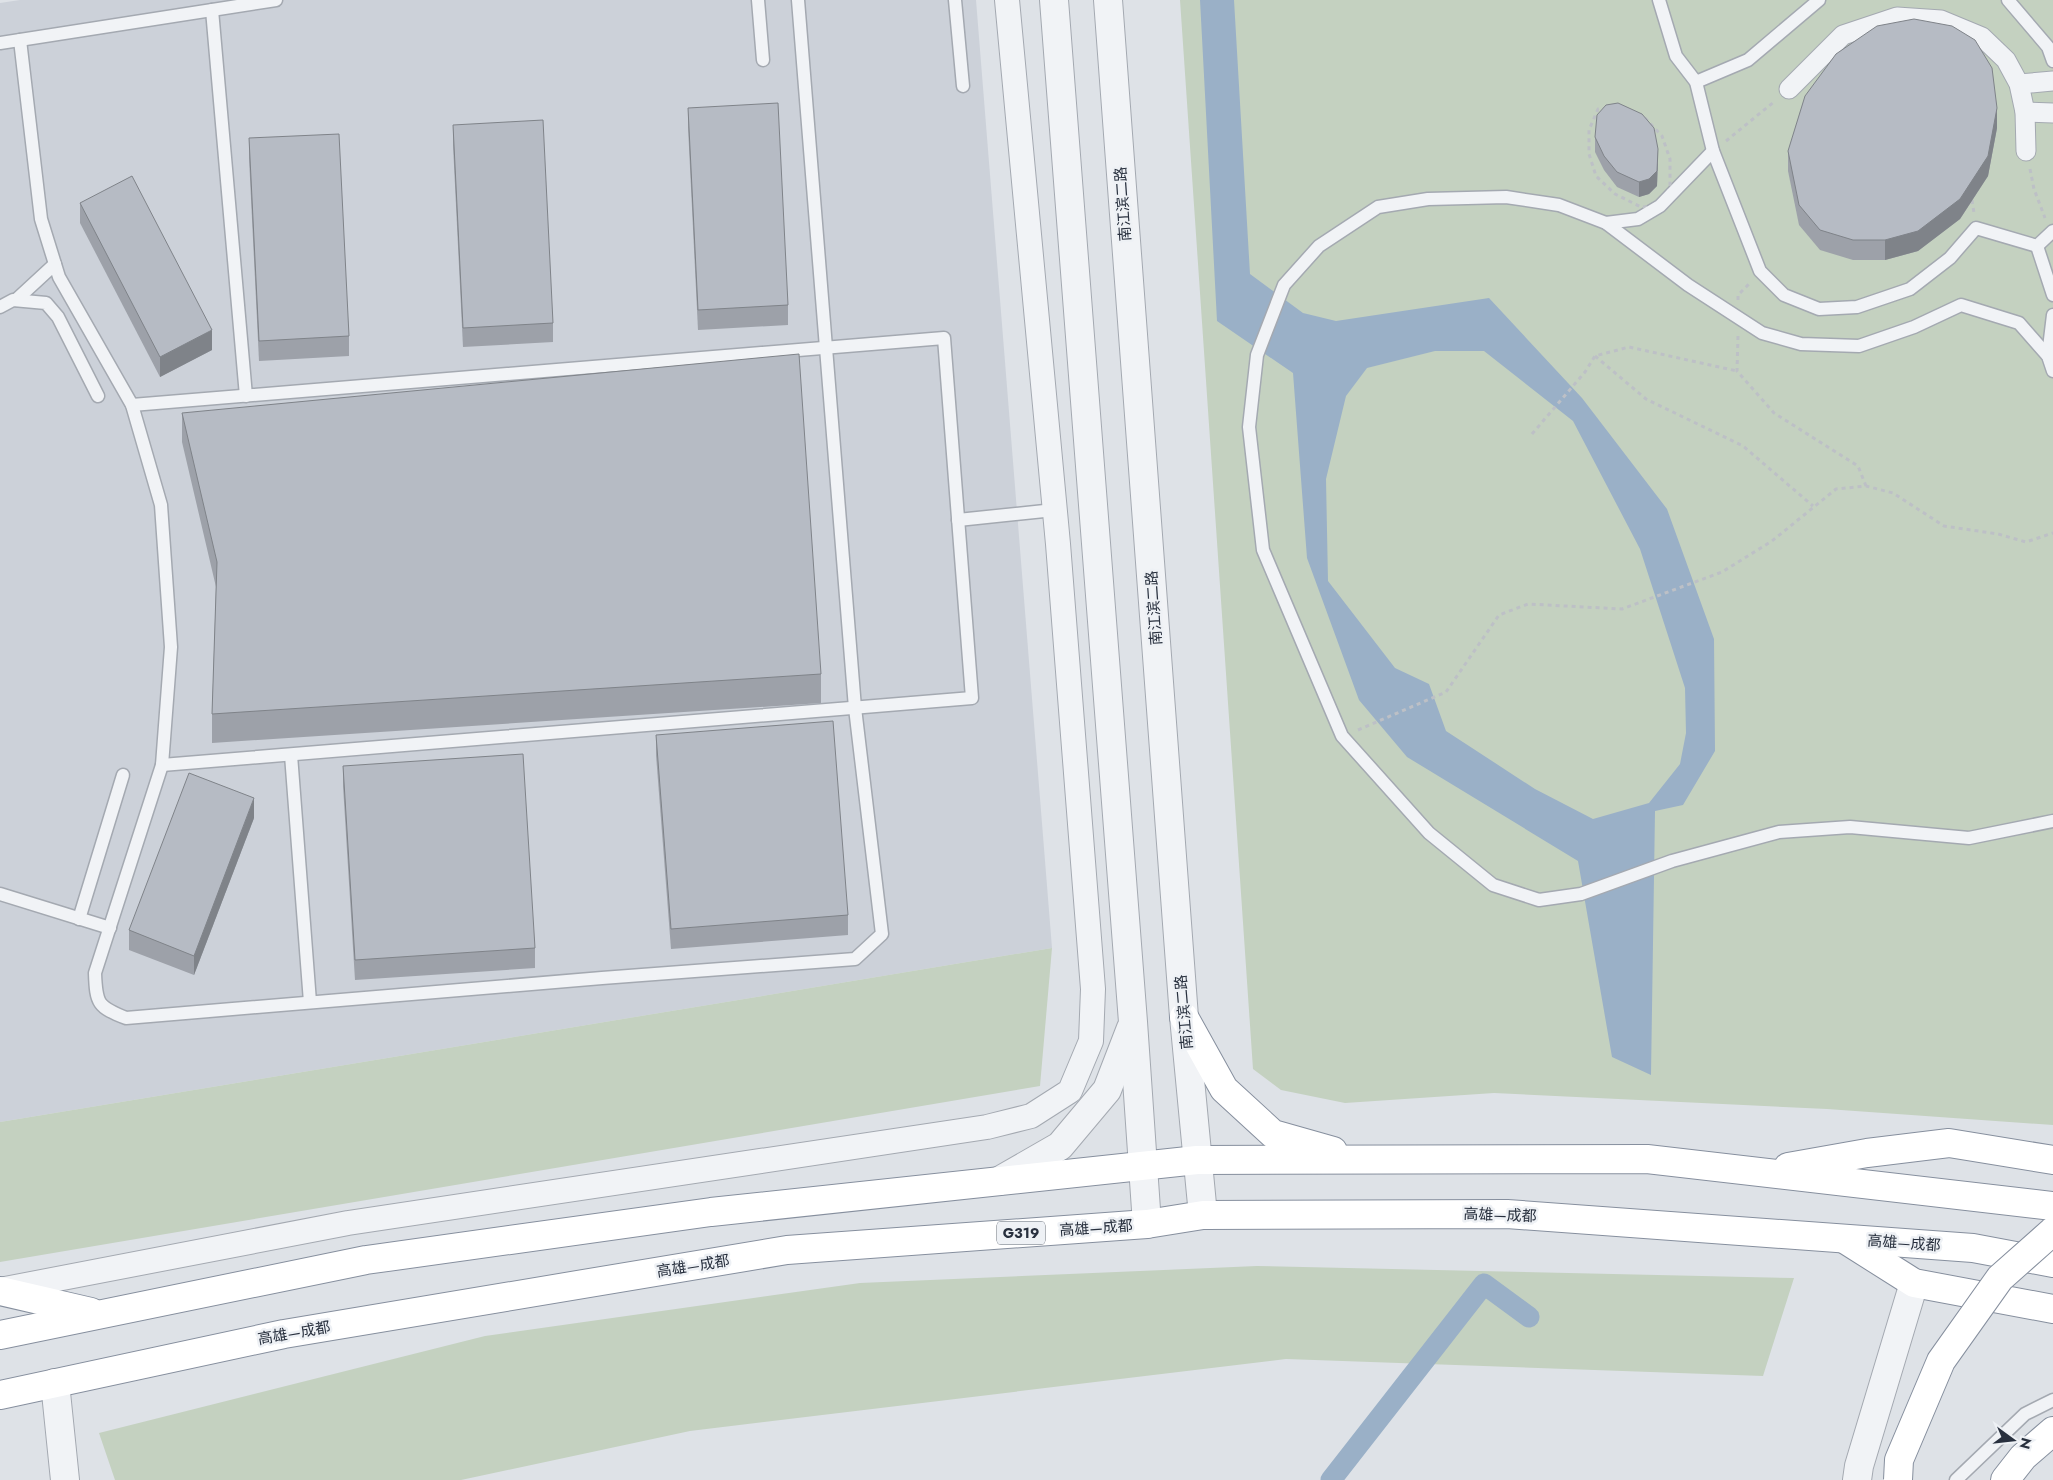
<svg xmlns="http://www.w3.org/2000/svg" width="2053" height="1480" font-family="Jost,'Noto Sans SC',sans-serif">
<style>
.built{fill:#ccd1d9}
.green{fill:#c4d1c0}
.water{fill:#9ab0c7;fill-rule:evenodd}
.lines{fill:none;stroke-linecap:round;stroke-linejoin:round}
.canal{stroke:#9ab0c7;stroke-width:21}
.service-casing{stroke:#a4a9b1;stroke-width:15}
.pedestrian-casing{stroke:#a4a9b1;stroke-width:21}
.minor-casing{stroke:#a4a9b1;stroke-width:26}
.tertiary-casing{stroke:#a4a9b1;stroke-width:30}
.trunk-casing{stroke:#868f9e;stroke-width:30}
.path{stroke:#bdc0c6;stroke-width:3;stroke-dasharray:4 4;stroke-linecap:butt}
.service{stroke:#f1f3f6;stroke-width:12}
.pedestrian{stroke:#f1f3f6;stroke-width:19}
.minor{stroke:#f1f3f6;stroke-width:24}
.tertiary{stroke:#f1f3f6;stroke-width:28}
.trunk{stroke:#fff;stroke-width:28}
.trunk-bridge-casing{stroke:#868f9e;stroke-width:30;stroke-linecap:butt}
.trunk-bridge{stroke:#fff;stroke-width:28}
.wall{fill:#9da1a9}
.shaded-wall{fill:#7f8389}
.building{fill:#b6bbc4;stroke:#7f8389}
.labels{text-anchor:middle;stroke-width:5;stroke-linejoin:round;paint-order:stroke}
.shield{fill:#eef1f5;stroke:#636a75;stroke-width:1}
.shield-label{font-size:14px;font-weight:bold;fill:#28303e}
.street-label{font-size:15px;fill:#28303e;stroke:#eef1f5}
</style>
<rect width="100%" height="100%" fill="#dee2e7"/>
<path class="built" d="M20 0H976L1052 948 0 1122V3Z"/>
<g class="green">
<path d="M1180 0H2053V1125L1827 1109 1494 1093 1345 1103 1281 1090 1253 1069Z"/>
<path d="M1052 948 1040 1086 0 1262V1122Z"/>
<path d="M1257 1266 1794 1278 1763 1376 1286 1359 690 1431 461 1480H115L99 1433 485 1336 860 1283Z"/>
</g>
<path class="water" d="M1200 0H1234L1250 274 1303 313 1336 321 1489 298 1582 398 1667 509 1714 639 1715 751 1683 805 1655 811 1651 1075 1612 1057 1578 861 1407 757 1359 700 1307 558 1293 373 1217 321ZM1435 351H1484L1573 421 1640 549 1685 688 1686 733 1680 764 1649 803 1593 819 1535 789 1446 731 1429 684 1395 668 1328 581 1326 479 1346 396 1367 368Z"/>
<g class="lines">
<path class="canal" d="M1331 1480 1484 1284 1529 1317"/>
<g class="service-casing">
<g id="service">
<path d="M758 0 763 60"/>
<path d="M955 0 963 86"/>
<path d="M1659 0 1676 56 1696 82 1713 151 1760 271 1784 295 1819 309 1857 307 1910 289 1950 258 1976 228 2037 246 2053 231"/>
<path d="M2008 0 2048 47 2053 61"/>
<path d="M212 10 246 396"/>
<path d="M20 40 41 219 59 277 132 405 161 505 171 647 162 765 95 973C96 1004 98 1007 126 1018L602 978 855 959 882 934 855 708 798 0"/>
<path d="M0 43 276 0"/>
<path d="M1696 82 1748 60 1819 0"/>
<path d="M1606 223 1638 219 1660 206 1713 151"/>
<path d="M2037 246 2053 295"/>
<path d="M16 300 55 264"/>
<path d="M0 307 13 300 46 303 58 317 98 396"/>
<path d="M2048 356 2053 315"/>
<path d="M2053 371 2048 356 2019 323 1961 305 1914 327 1859 346 1801 344 1762 333 1688 285 1606 223 1559 205 1506 197 1428 199 1378 207 1319 246 1284 285 1257 355 1249 427 1263 550 1342 736 1429 833 1493 885 1539 900 1581 894 1672 861 1779 832 1850 827 1969 838 2053 821"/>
<path d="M132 405 944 338 972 698 162 765"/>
<path d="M958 520 1054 510"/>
<path d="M291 755 310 1002"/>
<path d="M0 894 110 928"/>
<path d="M79 919 123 775"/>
<path d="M1956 1480 2025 1414 2053 1400"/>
</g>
</g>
<g class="pedestrian-casing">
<g id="pedestrian">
<path d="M2019 84 2053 81"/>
<path d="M1789 89 1843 35 1897 17 1941 20 1982 37 2006 60 2019 84 2025 112 2026 151"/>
<path d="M2025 112 2053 113"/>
</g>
</g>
<g class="minor-casing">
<path id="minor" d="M0 1290 348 1223 987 1127 1031 1116 1070 1091 1091 1041 1093 989 1058 544 1007 0"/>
</g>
<g class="tertiary-casing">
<g id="tertiary">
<path d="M1054 0 1133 1022 1147 1224"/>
<path d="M1108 0 1184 1017 1203 1215"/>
<path d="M999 1181 1060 1146 1107 1090 1131 1028"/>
<path d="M55 1383 65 1480"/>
<path d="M1857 1480 1859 1466 1914 1283"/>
</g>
</g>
<g class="trunk-casing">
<g id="trunk">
<path d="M1184 1017 1224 1089 1273 1134 1333 1151"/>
<path d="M1788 1167 1867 1153 1949 1143 2053 1160"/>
<path d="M1846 1240 1914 1283 2053 1309"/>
<path d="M0 1291 91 1312"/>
<path d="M0 1335 366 1260 711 1212 1197 1160 1647 1159 2053 1206"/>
<path d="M0 1395 284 1334 787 1250 1147 1224 1203 1215 1507 1214 1973 1248 2053 1263"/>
<path d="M2005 1480 2023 1457 2053 1431"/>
</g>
</g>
<g class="path">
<path d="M1623 108 1644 117 1662 136 1670 159V188L1660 206 1641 207 1615 194 1596 176 1589 154V130L1598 109Z"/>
<path d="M1726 141 1775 101"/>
<path d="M2030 169 2034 189 2045 218"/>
<path d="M1972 200 1974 213"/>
<path d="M1738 300V295L1750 283"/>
<path d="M1738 336 1737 371 1774 413 1858 466 1866 486"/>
<path d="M1595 356 1646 399 1743 446 1813 506"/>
<path d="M1532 434 1585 372 1595 356 1629 347 1737 371"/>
<path d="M1358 730 1446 692 1499 615 1528 604 1622 609 1722 572 1772 541 1836 489 1866 486 1893 493 1944 526 1998 534 2026 542 2053 533"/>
</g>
<use href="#service" class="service"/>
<use href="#pedestrian" class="pedestrian"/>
<use href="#minor" class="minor"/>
<use href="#tertiary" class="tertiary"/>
<use href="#trunk" class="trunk"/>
<g class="trunk-bridge-casing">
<path id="trunk-bridge" d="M1898 1480 1899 1460 1941 1361 2000 1278 2053 1231"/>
</g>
<use href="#trunk-bridge" class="trunk-bridge"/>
</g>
<g class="wall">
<path d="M688 108 788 305V325L698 330 688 127Z"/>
<path d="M453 125 553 323V342L463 347 453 145Z"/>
<path d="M1997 128 1988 176 1960 219 1918 251 1885 260H1853L1820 250 1799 225 1788 171V151Z"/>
<path d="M1595 137 1658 164 1657 186 1649 194 1639 197 1617 187 1604 170 1595 152Z"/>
<path d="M249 138 349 336V356L259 361 249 158Z"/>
<path d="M80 203 212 350 160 377 80 223Z"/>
<path d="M182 413 821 674V703L212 743V714L216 587 182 442Z"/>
<path d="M656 735 848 915V935L671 949 656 755Z"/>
<path d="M343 766 535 948V968L355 980 343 786Z"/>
<path d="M254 818 194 975 129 950V930Z"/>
</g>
<g class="shaded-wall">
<path d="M1997 108V128L1988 176 1960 219 1918 251 1885 260V240Z"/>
<path d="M1658 149 1657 186 1649 194 1639 197V182Z"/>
<path d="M212 330V350L160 377V357Z"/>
<path d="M254 798V818L194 975V956Z"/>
</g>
<g class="building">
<path d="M1914 19 1952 26 1975 40 1992 68 1997 108 1988 156 1960 199 1918 231 1885 240H1853L1820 230 1799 205 1788 151 1805 96 1836 54 1877 26Z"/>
<path d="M778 103 788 305 698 310 688 108Z"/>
<path d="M1618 103 1642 114 1654 128 1658 149 1657 171 1649 179 1639 182 1617 172 1604 156 1595 137 1597 115 1606 105Z"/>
<path d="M543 120 553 323 463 328 453 125Z"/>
<path d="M339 134 349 336 259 341 249 138Z"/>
<path d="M132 176 212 330 160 357 80 203Z"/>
<path d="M799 354 821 674 212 714 217 562 182 413Z"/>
<path d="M833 721 848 915 671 929 656 735Z"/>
<path d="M523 754 535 948 355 960 343 766Z"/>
<path d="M189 773 254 798 194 956 129 930Z"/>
</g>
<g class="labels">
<rect class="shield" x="997" y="1221.5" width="48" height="23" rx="4"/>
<g class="shield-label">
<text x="1021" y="1238">G319</text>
</g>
<g class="street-label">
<text transform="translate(1123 204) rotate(-94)" y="5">南江滨二路</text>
<text transform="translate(1154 608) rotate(-94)" y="5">南江滨二路</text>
<text transform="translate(1184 1012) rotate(-95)" y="5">南江滨二路</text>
<text transform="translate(1500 1215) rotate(2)" y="5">高雄—成都</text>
<text transform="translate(1096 1228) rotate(-4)" y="5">高雄—成都</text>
<text transform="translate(1904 1243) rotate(4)" y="5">高雄—成都</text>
<text transform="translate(693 1266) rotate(-9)" y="5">高雄—成都</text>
<text transform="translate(294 1333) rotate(-10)" y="5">高雄—成都</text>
</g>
</g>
<g transform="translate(2013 1440) rotate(105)" stroke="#eef1f5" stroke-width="4" paint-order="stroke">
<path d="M0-4L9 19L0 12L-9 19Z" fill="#28303e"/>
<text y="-8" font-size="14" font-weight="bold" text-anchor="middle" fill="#28303e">N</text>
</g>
</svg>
